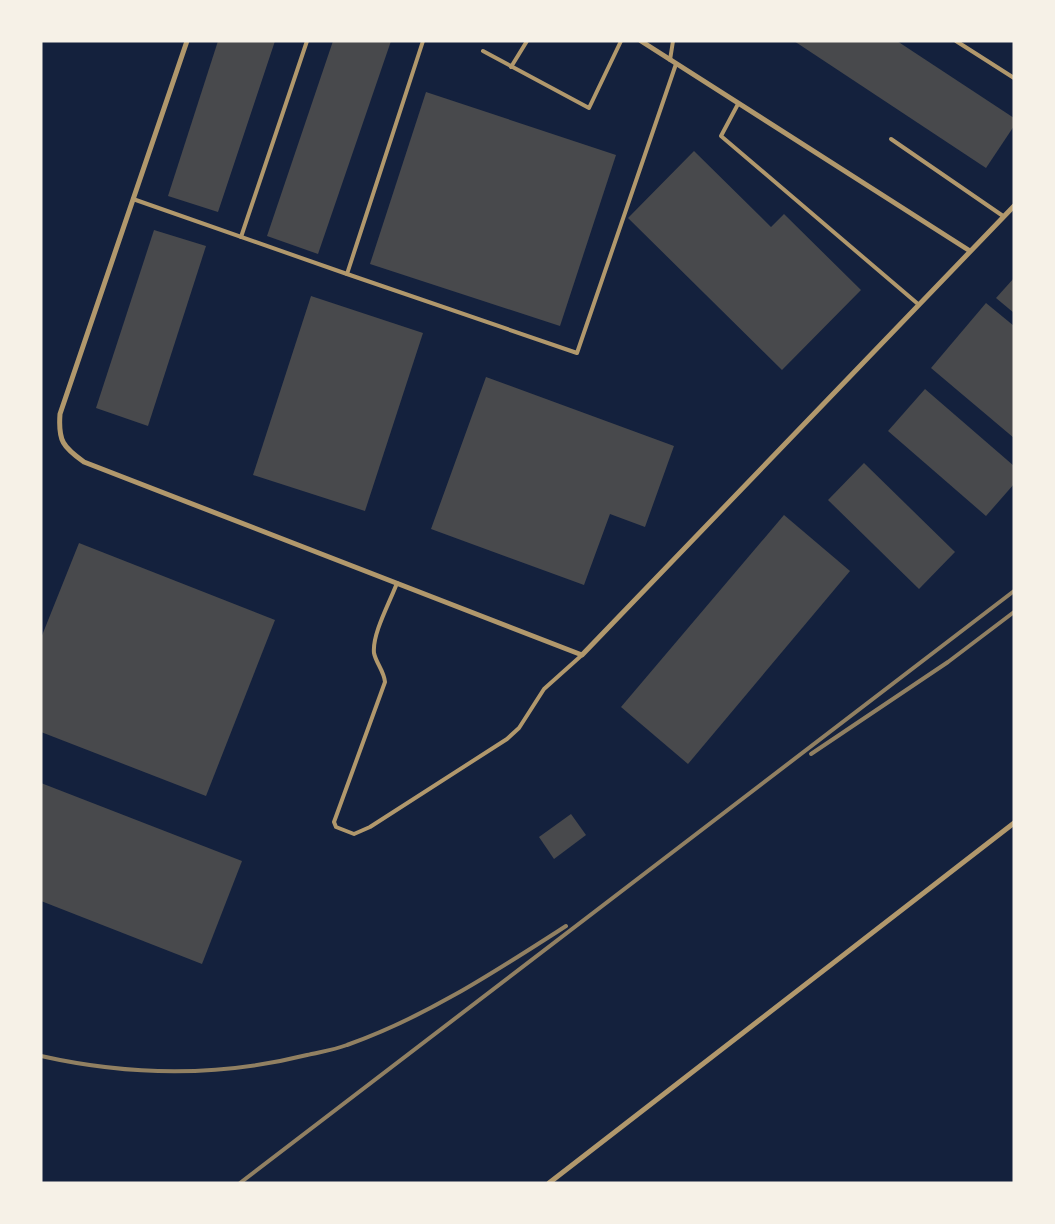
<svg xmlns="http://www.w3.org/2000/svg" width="1055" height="1224" font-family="Cabin,sans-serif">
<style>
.building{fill:#48494c}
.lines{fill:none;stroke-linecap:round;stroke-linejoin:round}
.service{stroke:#b1986c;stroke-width:4}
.minor{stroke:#b1986c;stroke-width:5}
.rail{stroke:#918062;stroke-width:4}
</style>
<rect width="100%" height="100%" fill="#14213d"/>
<g class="building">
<path d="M218 41H275L218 212 168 196Z"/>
<path d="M333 41H391L318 254 267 236Z"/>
<path d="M794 41H897L1014 118V126L986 168Z"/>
<path d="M426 92 616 155 560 326 370 264Z"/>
<path d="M694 151 771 227 784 214 861 290 782 370 628 218Z"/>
<path d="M154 230 206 246 148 426 96 408Z"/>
<path d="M1014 278V313L996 298Z"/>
<path d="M311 296 423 333 365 511 253 475Z"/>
<path d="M986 303 1014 326V438L931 368Z"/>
<path d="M486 377 674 446 645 527 610 514 584 585 431 529Z"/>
<path d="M925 389 1014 466V484L986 516 888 431Z"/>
<path d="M864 463 955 552 919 589 828 500Z"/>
<path d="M784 515 850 571 688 764 621 707Z"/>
<path d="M79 543 275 620 206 796 41 732V638Z"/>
<path d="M41 783 242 861 202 964 41 901Z"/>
<path d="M571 814 586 835 554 859 539 837Z"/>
</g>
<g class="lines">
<g class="service">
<path d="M956 41 1014 78"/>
<path d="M483 51 589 108 621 41"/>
<path d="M670 60 673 41"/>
<path d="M511 67 527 41"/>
<path d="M738 104 721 136 918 304"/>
<path d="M891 139 1003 216"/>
<path d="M133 199 347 274 423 41"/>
<path d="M241 237 307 41"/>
<path d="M347 274 577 353 676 64"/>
<path d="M397 583C390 602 372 634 374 653 376 663 384 671 385 682L334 822 336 827 354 834 370 827 507 739 519 728 544 689 582 655"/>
</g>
<g class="minor">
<path d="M187 41 60 414C58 441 63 447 84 462L582 655 1014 206"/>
<path d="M641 41 970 251"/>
<path d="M549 1183 1014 823"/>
</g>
<g class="rail">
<path d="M811 754 948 662 1014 612"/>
<path d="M41 1056C130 1076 219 1077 307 1055 320 1052 334 1050 347 1045 426 1017 496 971 566 926"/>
<path d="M240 1183 1014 591"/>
</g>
</g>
<rect width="1055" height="1224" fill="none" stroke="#f6f1e7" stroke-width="85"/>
</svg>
